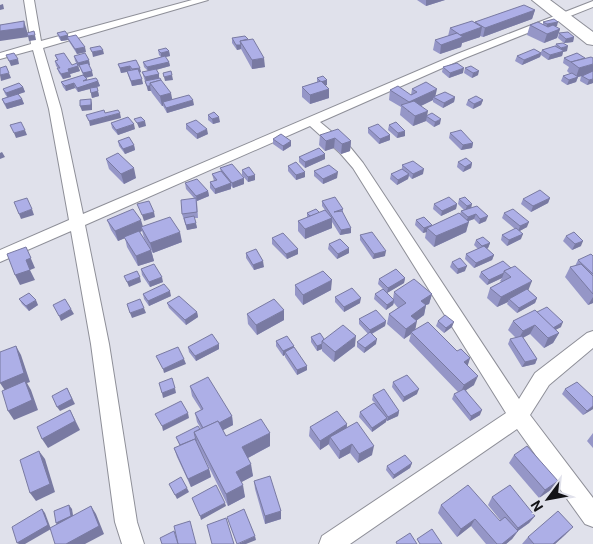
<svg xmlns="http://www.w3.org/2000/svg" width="593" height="544" font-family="Roboto,sans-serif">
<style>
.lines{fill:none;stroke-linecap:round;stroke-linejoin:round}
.street-casing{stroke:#8e8f98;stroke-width:2}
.primary-casing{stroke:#8e8f98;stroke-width:2}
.street{fill:#fff;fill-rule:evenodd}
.primary{fill:#fff;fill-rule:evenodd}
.wall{fill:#9596c7}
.shaded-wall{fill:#797aa2}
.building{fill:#adafe7;stroke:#797aa2}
</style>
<rect width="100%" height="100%" fill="#e0e1eb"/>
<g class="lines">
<g class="street-casing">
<path id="street" d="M24 0H34L41 41 192 0H208L43 48 61 109 83 214 457 54 593 1V7L465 58 320 122 350 147 363 163 519 399 535 373 587 333 593 331V348L549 385 530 415 593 498V527L585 524 517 429 350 544H319L322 536 506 413 353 168 340 153 310 126 85 225 109 344 137 522 144 544H122L115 522 91 344 71 231 0 262V250L69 220 49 109 33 50 0 59V53L31 44Z"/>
</g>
<g class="primary-casing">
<path id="primary" d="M532 0H550L593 32V45L587 44Z"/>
</g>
<use href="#street" class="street"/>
<use href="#primary" class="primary"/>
</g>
<g class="wall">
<path d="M417 0H445L426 6Z"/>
<path d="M535 10 532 19 483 37 480 36V37L462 43 461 47 440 54 433 50 435 40 448 36 450 28 474 23 475 22Z"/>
<path d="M543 22 557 26 555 27 560 29 557 38 544 43 527 35 530 25 543 24Z"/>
<path d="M57 33 68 35V37L86 52 77 54 68 40 61 41 59 38Z"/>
<path d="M559 33 574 37 573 42 564 43 558 38Z"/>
<path d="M232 38 248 39 265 67 252 69 241 49 237 50 232 43Z"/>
<path d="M556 44 567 51 563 52 562 56 548 60 541 55 540 57 522 65 515 61 517 56 541 52 542 50 555 46Z"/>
<path d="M158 50 169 51 170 56 165 57 169 62 170 66 156 70 159 74V78L172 99 194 105 167 113 163 106H162L152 93 151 91H148L142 72 148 71 144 67 143 62 161 57 159 55Z"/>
<path d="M577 53 593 83 587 85 580 81 581 76 578 77 576 82 567 85 561 81 563 76 570 74 567 71 569 67 563 63 564 58Z"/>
<path d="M55 55 72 65 78 66 80 71 70 74 71 77 63 79 59 73 57 68H58L56 66 55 61 57 60Z"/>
<path d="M74 56 90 65H89L93 76 86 78 87 80 98 81 100 86 97 87 99 96 92 98 90 89 78 92 75 88 66 91 63 87 61 82 83 75 80 68 75 61Z"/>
<path d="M136 60 141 72 139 73 143 84 132 86 127 72 121 73 118 64Z"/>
<path d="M443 67 463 73 449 78 442 72Z"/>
<path d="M465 68 478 75 472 78 464 73Z"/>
<path d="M317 78 327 80V85H325L329 98 310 104 302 97V87L317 82Z"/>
<path d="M23 87 25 92 18 94 22 99 24 104 7 109 4 104 2 99 7 97 5 94 3 89Z"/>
<path d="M412 89 435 96 455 97 454 102 443 108 433 102V100L421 106 427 115 440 124 434 127 426 121 413 126 400 115 401 107 389 100 390 90 411 95Z"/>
<path d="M468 100H483L481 105 473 109 466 105Z"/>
<path d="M208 115 220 122 213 124 208 120Z"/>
<path d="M111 123 135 129 118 135 112 128Z"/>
<path d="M186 124 208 134 197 139 186 129Z"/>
<path d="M389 125 405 136 397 138 388 130Z"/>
<path d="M368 128 390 135V140L379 144 368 133Z"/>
<path d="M450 133 473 143 472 148 461 150 449 138Z"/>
<path d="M320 135 351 141 350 151 341 154 334 148 325 151 319 145Z"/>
<path d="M273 139 291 141V146L283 151 273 144Z"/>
<path d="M118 141 134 145 135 150 125 154 119 146Z"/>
<path d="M325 154V159L305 168 299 162V157Z"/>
<path d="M106 159 136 178 124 184 109 169Z"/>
<path d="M458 162 472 163 471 168 463 172 457 167Z"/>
<path d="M402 165 423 174 412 179 409 176 408 179 397 185 390 179 391 174 402 169Z"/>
<path d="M288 166 305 177 296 180 288 171Z"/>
<path d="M220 168 244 184 233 188 231 186V189L215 194 210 188V182L214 181 212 174 221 171Z"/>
<path d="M242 170 255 180 248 182 242 175Z"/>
<path d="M314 171 337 178 323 184 314 176Z"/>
<path d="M185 183 208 191 209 196 197 201 198 218H194L197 228 187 230 182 214 194 198 186 189Z"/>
<path d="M550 198 548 203 531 212 521 204 523 199Z"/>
<path d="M459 199 471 207 486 221 479 224 474 219 468 221 466 232 434 247 425 238 426 232 423 233 415 225 416 220 432 225V226L460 214 461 211 464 210 458 204Z"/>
<path d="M322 201 343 209V214L351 233 340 235 332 222V228L305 239 298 231V221L307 218V213H320L325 210 322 206Z"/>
<path d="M434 204H457L456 209 441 216 433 209Z"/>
<path d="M504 213 527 227 519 231 521 239 507 246 501 240 502 235 515 229 502 218Z"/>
<path d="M107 220 143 227 182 242 153 253 144 238 142 231 140 232 151 250 154 261 138 266 127 247 125 238 118 241 111 230Z"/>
<path d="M360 235 385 256 373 259 360 240Z"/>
<path d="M566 236 581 246 572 250 563 241Z"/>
<path d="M272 238 298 249V254L287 259 272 244Z"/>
<path d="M476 240 490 243 488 248 487 249 494 255 492 260 474 268 465 259 466 254 478 249 474 245Z"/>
<path d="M329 244 349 253 337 259 328 249Z"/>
<path d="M246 253 264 267 254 270 246 258Z"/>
<path d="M593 256V303L588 305 565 277 570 267 575 266 578 260Z"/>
<path d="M503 261 528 290 537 298 535 303 517 313 507 304 508 302 497 307 487 298 490 288 501 282 500 281 502 278 487 285 479 277 481 272Z"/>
<path d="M452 262 465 271 457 274 450 267Z"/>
<path d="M141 269 163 282 150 287 142 275Z"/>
<path d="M405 278 404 283 387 293 378 284 379 279Z"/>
<path d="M295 285 331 290 303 305 295 295Z"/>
<path d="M394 292 432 294 429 304 426 305 424 315 416 321 415 329 470 358 467 366 474 385 466 390 480 415 470 421 452 399 454 394 458 392 409 341 411 334 404 339 387 324 389 314 398 308 394 303 393 305 386 310 374 299 375 294 393 299Z"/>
<path d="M143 294 171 296 149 306 144 299Z"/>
<path d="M335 297 360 303 344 312 335 302Z"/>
<path d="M19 299 38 305 29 311 22 304Z"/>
<path d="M167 303 197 312 198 317 186 325 169 308Z"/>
<path d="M537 312 561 327 555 330 559 333 553 343 544 348 530 334 523 338 537 359 535 364 522 367 508 344 510 339 516 338 508 330 513 321Z"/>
<path d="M247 314 284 320 257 335 248 324Z"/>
<path d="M359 319 386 321 385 326 372 334 376 344 364 353 357 347V342L368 334 359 324Z"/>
<path d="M438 321 452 327 444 333 436 326Z"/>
<path d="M311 337 324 339 355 346 334 362 322 351V349L317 351 311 342Z"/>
<path d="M276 341 294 346V348L307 370 297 375 285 357V355L283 356 276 346Z"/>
<path d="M188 347 219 349 196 361 189 352Z"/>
<path d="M393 382 417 394 403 402 392 387Z"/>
<path d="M190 386 232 416 233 425 223 430 226 436 270 433V446L248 458 253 476 241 482 245 497 228 506 201 451 209 469 211 477 191 487 177 457 174 448 180 446 176 437 201 429 197 422 195 413 201 410 192 396Z"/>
<path d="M565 389 593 409 583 415 562 394Z"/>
<path d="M373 395 399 411 398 416 387 421 386 420V422L372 432 359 417 360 412 375 403 372 400Z"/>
<path d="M347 424V427L372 455 358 463 350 453 339 459 329 445V444L320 450 309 436 310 427Z"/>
<path d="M593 433V448L587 441Z"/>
<path d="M514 455 558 481 552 489 539 498 509 463Z"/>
<path d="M412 463 410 468 393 479 386 470 387 466Z"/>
<path d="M254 481 281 519 265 524 255 489Z"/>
<path d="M492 497 535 516 529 523 518 531 512 539 506 544H486L471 526 457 537 438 513 441 505 500 521H501L488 505Z"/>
<path d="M566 534 555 544H522L528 537Z"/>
</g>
<g class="shaded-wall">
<path d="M426 0H445L426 6Z"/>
<path d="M3 4 4 9 0 10V5Z"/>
<path d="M535 10 532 19 483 37 485 28Z"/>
<path d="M24 21 27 31 28 37 0 41V31Z"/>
<path d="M558 22 557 26 546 29 547 24Z"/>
<path d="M482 27 480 37 462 43 461 47 440 54 441 45 460 35Z"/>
<path d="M560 29 557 38 544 43 547 34Z"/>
<path d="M35 35 36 40 29 41 28 36Z"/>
<path d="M68 35 69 39 67 37 68 40 61 41 60 37Z"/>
<path d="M574 37 573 42 564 43 566 39Z"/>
<path d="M236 45H241V49L237 50Z"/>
<path d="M568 46 567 51 563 52 562 56 548 60 550 55 559 53 561 48Z"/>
<path d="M85 47 86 52 77 54 75 49Z"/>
<path d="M103 50 104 54 93 57 92 52Z"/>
<path d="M169 51 170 56 161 58V53Z"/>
<path d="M541 53 540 57 522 65 524 60Z"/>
<path d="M264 58 265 67 252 69V60Z"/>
<path d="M18 59 19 64 11 66 9 61Z"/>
<path d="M89 60 90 65 80 67 79 65V68L78 63Z"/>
<path d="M169 62 170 66 148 72 147 67Z"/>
<path d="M593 64V73L578 77 576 82 567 85 569 80 576 77 579 68Z"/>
<path d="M78 66 80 71 70 74 71 77 63 79 61 74 68 69Z"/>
<path d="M130 66 131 71 121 73 120 68Z"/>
<path d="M140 68 141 72 133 74 132 69Z"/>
<path d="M464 68 463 73 449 78 450 73Z"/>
<path d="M92 71 93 76 84 78 83 73Z"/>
<path d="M479 71 478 75 472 78 473 73Z"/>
<path d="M9 73 11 78 1 81 0 75Z"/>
<path d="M159 74V79L146 82 145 77Z"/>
<path d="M172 75 173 80 165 81 164 77Z"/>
<path d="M87 79 88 84 98 81 100 86 78 92 77 88 83 81Z"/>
<path d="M142 79 143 84 132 86 131 81Z"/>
<path d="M593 79V83L587 85 589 80Z"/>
<path d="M327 80V85L321 87V82Z"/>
<path d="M74 83 75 88 66 91 65 86Z"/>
<path d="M147 86H150L151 91H148Z"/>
<path d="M23 87 25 92 8 98 6 93Z"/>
<path d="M329 89V98L310 104V95Z"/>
<path d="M437 89 435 98 433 97V100L408 112 409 102Z"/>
<path d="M98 91 99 96 92 98 91 93Z"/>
<path d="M171 93 173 103 163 102V106H162L160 96Z"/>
<path d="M455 97 454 102 443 108 444 103Z"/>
<path d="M22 99 24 104 7 109 5 104Z"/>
<path d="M91 99 92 104V110L82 111 80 106Z"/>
<path d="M193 100 194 105 167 113 166 108Z"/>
<path d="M483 100 481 105 473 109 474 104Z"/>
<path d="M428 111 426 121 413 126 415 116Z"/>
<path d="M120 113 121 118 90 126 89 121Z"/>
<path d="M219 117 220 122 213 124 212 119Z"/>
<path d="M441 119 440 124 434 127 435 122Z"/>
<path d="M145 121 146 126 139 128 137 123Z"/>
<path d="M134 124 135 129 118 135 116 130Z"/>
<path d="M207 129 208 134 197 139V134Z"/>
<path d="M25 130 27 135 16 138 14 133Z"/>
<path d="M405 131V136L397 138 398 133Z"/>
<path d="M390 135V140L379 144 380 139Z"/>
<path d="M335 138 334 148 325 151 326 141Z"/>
<path d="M291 141V146L283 151V146Z"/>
<path d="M351 141 350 151 341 154 342 144Z"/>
<path d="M473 143 472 148 461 150 463 145Z"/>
<path d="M134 145 135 150 125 154 123 149Z"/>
<path d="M2 152 5 157 0 159V153Z"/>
<path d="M325 154V159L305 168V162Z"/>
<path d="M472 163 471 168 463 172 465 167Z"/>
<path d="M134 168 136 178 124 184 121 174Z"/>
<path d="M424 169 423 174 412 179 413 174Z"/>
<path d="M305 172V177L296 180V175Z"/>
<path d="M338 172 337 178 323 184V179Z"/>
<path d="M409 174 408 179 397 185 398 180Z"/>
<path d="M255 175V180L248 182V177Z"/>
<path d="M244 178V184L233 188 232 183Z"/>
<path d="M231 183V189L215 194V189Z"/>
<path d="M208 191 209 196 197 201 196 196Z"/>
<path d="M550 198 548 203 531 212 533 206Z"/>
<path d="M457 204 456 209 441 216 442 211Z"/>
<path d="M472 204 471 209 465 211 467 206Z"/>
<path d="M32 209 34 215 21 219 19 214Z"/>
<path d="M154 212 155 217 144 221 142 215Z"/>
<path d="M476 214 474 219 466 222 468 217Z"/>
<path d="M488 216 486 221 479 224 480 219Z"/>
<path d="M332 218V228L305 239V229Z"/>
<path d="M141 220 144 230 141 227 142 231 118 241 115 231Z"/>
<path d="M469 222 466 232 434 247 436 236Z"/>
<path d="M529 222 527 227 518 232 520 226Z"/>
<path d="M196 223 197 228 187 230 186 225Z"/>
<path d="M432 225 431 230 427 228V232L423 233 424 228Z"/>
<path d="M351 228V233L340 235 341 230Z"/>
<path d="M180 232 182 242 153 253 150 243Z"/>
<path d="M523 234 521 239 507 246 509 240Z"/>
<path d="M583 241 581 246 572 250 575 244Z"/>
<path d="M490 243 488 248 481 251 482 246Z"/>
<path d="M26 247 35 268 30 270 35 280 20 285 15 275 26 260Z"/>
<path d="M349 248V253L337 259 338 254Z"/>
<path d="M298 249V254L287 259 286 254Z"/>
<path d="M151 250 154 261 138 266 136 256Z"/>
<path d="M386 251 385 256 373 259 374 254Z"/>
<path d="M494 255 492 260 474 268 476 263Z"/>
<path d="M263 261 264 267 254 270 253 265Z"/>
<path d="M467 266 465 271 457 274 458 269Z"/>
<path d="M504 273 502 278 487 285 489 280Z"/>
<path d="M140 277 141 282 129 287 127 282Z"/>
<path d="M162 277 163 282 150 287 149 282Z"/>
<path d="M405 278 404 283 387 293 388 288Z"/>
<path d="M332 280 331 290 303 305V295Z"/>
<path d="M532 281 528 291 509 299 508 302 497 307 501 297Z"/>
<path d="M170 291 171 296 149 306 148 301Z"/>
<path d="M432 294 429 304 426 305 424 315 409 326 411 316 421 301Z"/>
<path d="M593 297V303L588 305Z"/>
<path d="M361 298 360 303 344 312V307Z"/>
<path d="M537 298 535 303 517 313 519 308Z"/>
<path d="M36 300 38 305 29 311 26 306Z"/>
<path d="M394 300 393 305 386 310 387 305Z"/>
<path d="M144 308 146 313 132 318 130 313Z"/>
<path d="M71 309 74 314 61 321 59 316Z"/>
<path d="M284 310V320L257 335 256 325Z"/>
<path d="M197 312 198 317 186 325 185 320Z"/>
<path d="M386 321 385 326 369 335 370 330Z"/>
<path d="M417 321 415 331 411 332V334L404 339 406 329Z"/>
<path d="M454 322 452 327 444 333 446 328Z"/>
<path d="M563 322 561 327 550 333 553 328Z"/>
<path d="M535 325 530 334 518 340 523 331Z"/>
<path d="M559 333 553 343 544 348 548 338Z"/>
<path d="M356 336 355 346 334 362 335 352Z"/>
<path d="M377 339 376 344 364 353 365 348Z"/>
<path d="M219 344V349L196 361 195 356Z"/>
<path d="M322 344V349L317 351V346Z"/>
<path d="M16 346 21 355 30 382 27 383 31 390 38 410 14 420 8 411 6 392 0 383Z"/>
<path d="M294 346V351L285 352V355L283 356V351Z"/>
<path d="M470 358 467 368 464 362Z"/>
<path d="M184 359 186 364 164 373 163 369Z"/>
<path d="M537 359 535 364 522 367 525 362Z"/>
<path d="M307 366V370L297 375V370Z"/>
<path d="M478 376 474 385 460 394 464 385Z"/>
<path d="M67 388 75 404 60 411 57 407Z"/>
<path d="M175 388 176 393 163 398 162 393Z"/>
<path d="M419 389 417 394 403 402 404 397Z"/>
<path d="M593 406V409L583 415 587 411Z"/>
<path d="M70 410 80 430 48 448 42 439Z"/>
<path d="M482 410 480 415 470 421 471 416Z"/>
<path d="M399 411 398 416 387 421 388 417Z"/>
<path d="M188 413 189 418 163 431 162 426Z"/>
<path d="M232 416 233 425 206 439 204 431Z"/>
<path d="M387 418 386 422 372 432V428Z"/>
<path d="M347 424 346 433 330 437 329 444 320 450V441Z"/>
<path d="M270 433V446L244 460 242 447Z"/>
<path d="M352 444 350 453 339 459 340 451Z"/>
<path d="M374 446 372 455 358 463 359 454Z"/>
<path d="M39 451 45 459 55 492 36 501 30 493Z"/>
<path d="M412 463 410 468 393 479 394 475Z"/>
<path d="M251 464 253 476 238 484 236 472Z"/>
<path d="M209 469 211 477 191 487 188 479Z"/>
<path d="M558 481 552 489 539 498 545 490Z"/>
<path d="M243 485 245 497 228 506 226 494Z"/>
<path d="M187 488 189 492 177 499 175 495Z"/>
<path d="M225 503 226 506 201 520 200 516Z"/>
<path d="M69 505 72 509 74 521 59 527 56 523Z"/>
<path d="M91 506 96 514 104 534 85 544H66Z"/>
<path d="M42 509 45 513 51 529 25 544H19L17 543Z"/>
<path d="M281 511V519L265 524V516Z"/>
<path d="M535 516 529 523 512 535 518 528Z"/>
<path d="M475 519 471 526 457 537 461 529Z"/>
<path d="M573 527 566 534 555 544H553Z"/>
<path d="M518 531 512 539 506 544H502Z"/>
<path d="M255 536 256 540 246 544H238Z"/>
</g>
<g class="building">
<path d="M524 5 535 10 485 28 475 22Z"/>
<path d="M554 19 558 22 547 24 543 22Z"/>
<path d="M24 21V28L0 31V25Z"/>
<path d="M472 21 482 27 460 35 450 28Z"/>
<path d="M538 22 548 27 553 25 560 29 547 34 530 25Z"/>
<path d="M34 31 35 35 28 36 27 33Z"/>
<path d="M65 31 68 35 60 37 57 33Z"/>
<path d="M568 32 574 37 566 39 559 33Z"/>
<path d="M457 33 463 37 441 45 435 40Z"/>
<path d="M76 35 85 47 75 49 67 37Z"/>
<path d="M245 36 248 39 240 41 241 45H236L232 38Z"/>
<path d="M253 39 264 58 252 60 240 41Z"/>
<path d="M563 43 568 46 561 48 556 44Z"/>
<path d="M100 46 103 50 92 52 90 48Z"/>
<path d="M555 46 564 51 550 55 542 50Z"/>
<path d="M166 48 169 51 161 53 158 50Z"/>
<path d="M534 49 541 53 524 60 517 56Z"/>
<path d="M14 53 18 59 9 61 6 55Z"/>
<path d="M64 53 72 65 77 63 78 66 68 69 69 72 61 74 57 68H60L55 61 58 60 55 55Z"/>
<path d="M85 53 89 60 78 63 74 56Z"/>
<path d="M577 53 585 58 571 62 564 58Z"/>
<path d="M165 56 169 62 147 67 143 62Z"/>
<path d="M591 57 593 58V64L579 68 571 62Z"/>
<path d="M136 60 140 68 132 69 130 66 120 68 118 64Z"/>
<path d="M88 63 92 71 83 73 79 65Z"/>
<path d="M457 63 464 68 450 73 443 67Z"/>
<path d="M6 66 9 73 0 75V68Z"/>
<path d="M471 66 479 71 473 73 465 68Z"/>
<path d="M138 69 142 79 131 81 127 71Z"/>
<path d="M156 69 159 74 145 77 142 72Z"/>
<path d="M171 71 172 75 164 77 163 73Z"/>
<path d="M593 71V79L589 80 582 76Z"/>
<path d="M572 73 578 77 569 80 563 76Z"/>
<path d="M83 75 87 79 83 81 96 78 98 81 77 88 74 83 65 86 61 82Z"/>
<path d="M323 76 327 80 321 82 317 78Z"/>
<path d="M160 78 161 80 150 83V86H147L145 81Z"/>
<path d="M161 80 171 93 160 96 150 83Z"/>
<path d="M321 81 329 89 310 95 302 87Z"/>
<path d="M426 82 437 89 409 102 390 90 398 86 411 95 417 92 412 89Z"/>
<path d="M19 83 23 87 6 93 3 89Z"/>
<path d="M97 87 98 91 91 93 90 88Z"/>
<path d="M445 92 455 97 444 103 433 97Z"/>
<path d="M18 94 22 99 5 104 2 99Z"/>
<path d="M189 95 193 100 166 108 163 102Z"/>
<path d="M476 96 483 100 474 104 468 100Z"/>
<path d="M91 99V105L80 106V100Z"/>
<path d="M414 101 428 111 415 116 401 105Z"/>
<path d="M104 110 105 113 118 110 120 113 89 121 86 115Z"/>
<path d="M214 112 219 117 212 119 208 115Z"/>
<path d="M432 113 441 119 435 122 426 116Z"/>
<path d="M128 117 134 124 116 130 111 123Z"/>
<path d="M141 117 145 121 137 123 134 119Z"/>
<path d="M196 120 207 129 197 134 186 124Z"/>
<path d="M21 122 25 130 14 133 10 125Z"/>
<path d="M396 122 405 131 398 133 389 125Z"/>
<path d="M378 124 390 135 380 139 368 128Z"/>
<path d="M338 129 351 141 342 144 335 138 326 141 320 135Z"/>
<path d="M461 130 473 143 463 145 450 133Z"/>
<path d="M281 134 291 141 283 146 273 139Z"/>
<path d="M129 137 134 145 123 149 118 141Z"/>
<path d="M319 148 325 154 305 162 299 157Z"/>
<path d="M118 153 134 168 121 174 106 159Z"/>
<path d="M466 158 472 163 465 167 458 162Z"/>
<path d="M413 161 424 169 413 174 402 165Z"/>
<path d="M296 162 305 172 296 175 288 166Z"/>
<path d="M232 164 244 178 232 183 220 168Z"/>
<path d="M329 165 338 172 323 179 314 171Z"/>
<path d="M249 167 255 175 248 177 242 170Z"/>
<path d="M402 169 409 174 398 180 391 174Z"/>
<path d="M221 171 231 183 215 189 210 182 217 180 212 174Z"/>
<path d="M197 179 208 191 196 196 185 183Z"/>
<path d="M540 190 550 198 533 206 523 199Z"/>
<path d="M335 197 343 209 334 212 342 211 351 228 341 230 322 201Z"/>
<path d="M449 197 457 204 442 211 434 204Z"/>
<path d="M465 197 472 204 467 206 459 199Z"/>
<path d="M27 198 32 209 19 214 14 202Z"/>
<path d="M196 198 197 212 182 214 181 200Z"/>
<path d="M149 201 154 212 142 215 137 204Z"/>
<path d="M477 206 488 216 480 219 476 214 468 217 461 211Z"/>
<path d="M133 209 141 220 115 231 107 220Z"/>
<path d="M316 209 320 213 310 216 307 213Z"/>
<path d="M513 209 529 222 520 226 504 213Z"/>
<path d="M325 210 332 218 305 229 298 221Z"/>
<path d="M459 213 469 222 436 236 427 228Z"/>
<path d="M194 216 196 223 186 225 184 218Z"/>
<path d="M170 217 180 232 150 243 141 227Z"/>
<path d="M424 217 432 225 424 228 416 220Z"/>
<path d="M516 228 523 234 509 240 502 235Z"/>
<path d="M139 231 151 250 136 256 124 237Z"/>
<path d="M372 232 386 251 374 254 360 235Z"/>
<path d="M574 232 583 241 575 244 566 236Z"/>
<path d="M283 233 298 249 286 254 272 238Z"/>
<path d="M483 237 490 243 482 246 476 240Z"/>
<path d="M340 239 349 248 338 254 329 244Z"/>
<path d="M484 246 494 255 476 263 466 254Z"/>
<path d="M26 247 31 258 26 260 30 270 15 275 7 254Z"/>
<path d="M256 249 263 261 253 265 246 253Z"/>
<path d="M591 254 593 256V274L578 260Z"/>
<path d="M460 258 467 266 458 269 452 262Z"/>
<path d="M503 261 511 268 504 271V273L489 280 481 272Z"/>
<path d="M154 264 162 277 149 282 141 269Z"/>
<path d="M581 264 593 276V294L570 267Z"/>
<path d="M515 266 532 281 501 297 490 288 511 277 504 271Z"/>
<path d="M396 269 405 278 388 288 379 279Z"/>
<path d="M137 271 140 277 127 282 124 276Z"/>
<path d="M323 271 332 280 303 295 295 285Z"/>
<path d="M414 279 432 294 421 301 426 305 411 316 417 321 406 329 389 314 406 303 394 292Z"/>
<path d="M164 284 170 291 148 301 143 294Z"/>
<path d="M352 288 361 298 344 307 335 297Z"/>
<path d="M383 289 394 300 387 305 375 294Z"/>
<path d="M527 289 537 298 519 308 509 299Z"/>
<path d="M29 293 36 300 26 306 19 299Z"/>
<path d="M179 296 197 312 185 320 167 303Z"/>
<path d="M65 299 71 309 59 316 53 305Z"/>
<path d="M140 299 144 308 130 313 127 304Z"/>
<path d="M274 299 284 310 256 325 247 314Z"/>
<path d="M547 307 563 322 553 328 537 312Z"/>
<path d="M376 310 386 321 370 330 359 319Z"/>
<path d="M535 310 559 333 548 338 535 325 523 331 513 321Z"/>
<path d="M445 315 454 322 446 328 438 321Z"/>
<path d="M428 322 457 351 461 349 470 358 464 362 478 376 464 385 411 332Z"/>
<path d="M343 325 356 336 335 352 322 341Z"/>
<path d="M370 332 377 339 365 348 357 342Z"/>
<path d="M320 333 324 339 322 341V344L317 346 311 337Z"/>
<path d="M212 334 219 344 195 356 188 347Z"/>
<path d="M287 336 294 346 283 351 276 341Z"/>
<path d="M522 336 537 359 525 362 510 339Z"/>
<path d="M16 346 24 373 0 383V352Z"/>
<path d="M178 347 184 359 163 369 156 356Z"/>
<path d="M294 347 307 366 297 370 285 352Z"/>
<path d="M407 375 419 389 404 397 393 382Z"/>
<path d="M208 377 232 416 219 423 218 421 203 428 195 413 203 409 190 386Z"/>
<path d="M172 378 175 388 162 393 159 383Z"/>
<path d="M25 381 32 400 8 411 2 391Z"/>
<path d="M577 382 593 397V406L587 411 565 389Z"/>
<path d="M67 388 72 399 57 407 52 396Z"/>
<path d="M384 389 399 411 388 417 373 395Z"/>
<path d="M464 389 482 410 471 416 454 394Z"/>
<path d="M181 401 188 413 162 426 155 414Z"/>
<path d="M374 403 387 418 372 428 360 412Z"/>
<path d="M70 410 75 421 42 439 37 427Z"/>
<path d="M337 411 347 424 320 441 310 427Z"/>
<path d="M261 419 270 433 242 447 251 464 236 472 243 485 226 494 194 432 218 421 226 436Z"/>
<path d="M357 422 374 446 359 454 352 444 340 451 330 437Z"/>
<path d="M198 426 200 429 194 432 196 440V441L195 439 180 445 176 437Z"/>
<path d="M195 439 209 469 188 479 174 448Z"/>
<path d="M527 446 558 481 545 490 514 455Z"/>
<path d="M39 451 50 484 30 493 20 460Z"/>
<path d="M405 455 412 463 394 475 387 466Z"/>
<path d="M270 476 281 511 265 516 254 481Z"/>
<path d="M181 477 187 488 175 495 169 484Z"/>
<path d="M216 485 225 503 200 516 192 498Z"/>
<path d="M468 485 500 521 505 517 518 531 502 544H497L475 519 461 529 441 505Z"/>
<path d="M510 485 535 516 518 528 492 497Z"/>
<path d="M69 505 71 516 56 523 54 511Z"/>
<path d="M91 506 99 526 66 544H55L50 528Z"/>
<path d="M42 509 48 525 17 543 12 527Z"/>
<path d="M244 509 255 536 237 544 227 517Z"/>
<path d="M558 511 573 527 553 544H534L528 537Z"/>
<path d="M226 518 234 544H212L207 525Z"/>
<path d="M190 521 196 544H178L174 526Z"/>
<path d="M432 529 442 544H420L417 539Z"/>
<path d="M174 531 178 544H162L160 538Z"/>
<path d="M410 533 417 544H397L396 542Z"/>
</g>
<g transform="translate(548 499) rotate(238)" stroke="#e0e1eb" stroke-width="4" paint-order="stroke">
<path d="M0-4L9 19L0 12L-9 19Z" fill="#131316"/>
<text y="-8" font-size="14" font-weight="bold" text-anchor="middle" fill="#131316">N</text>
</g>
</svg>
